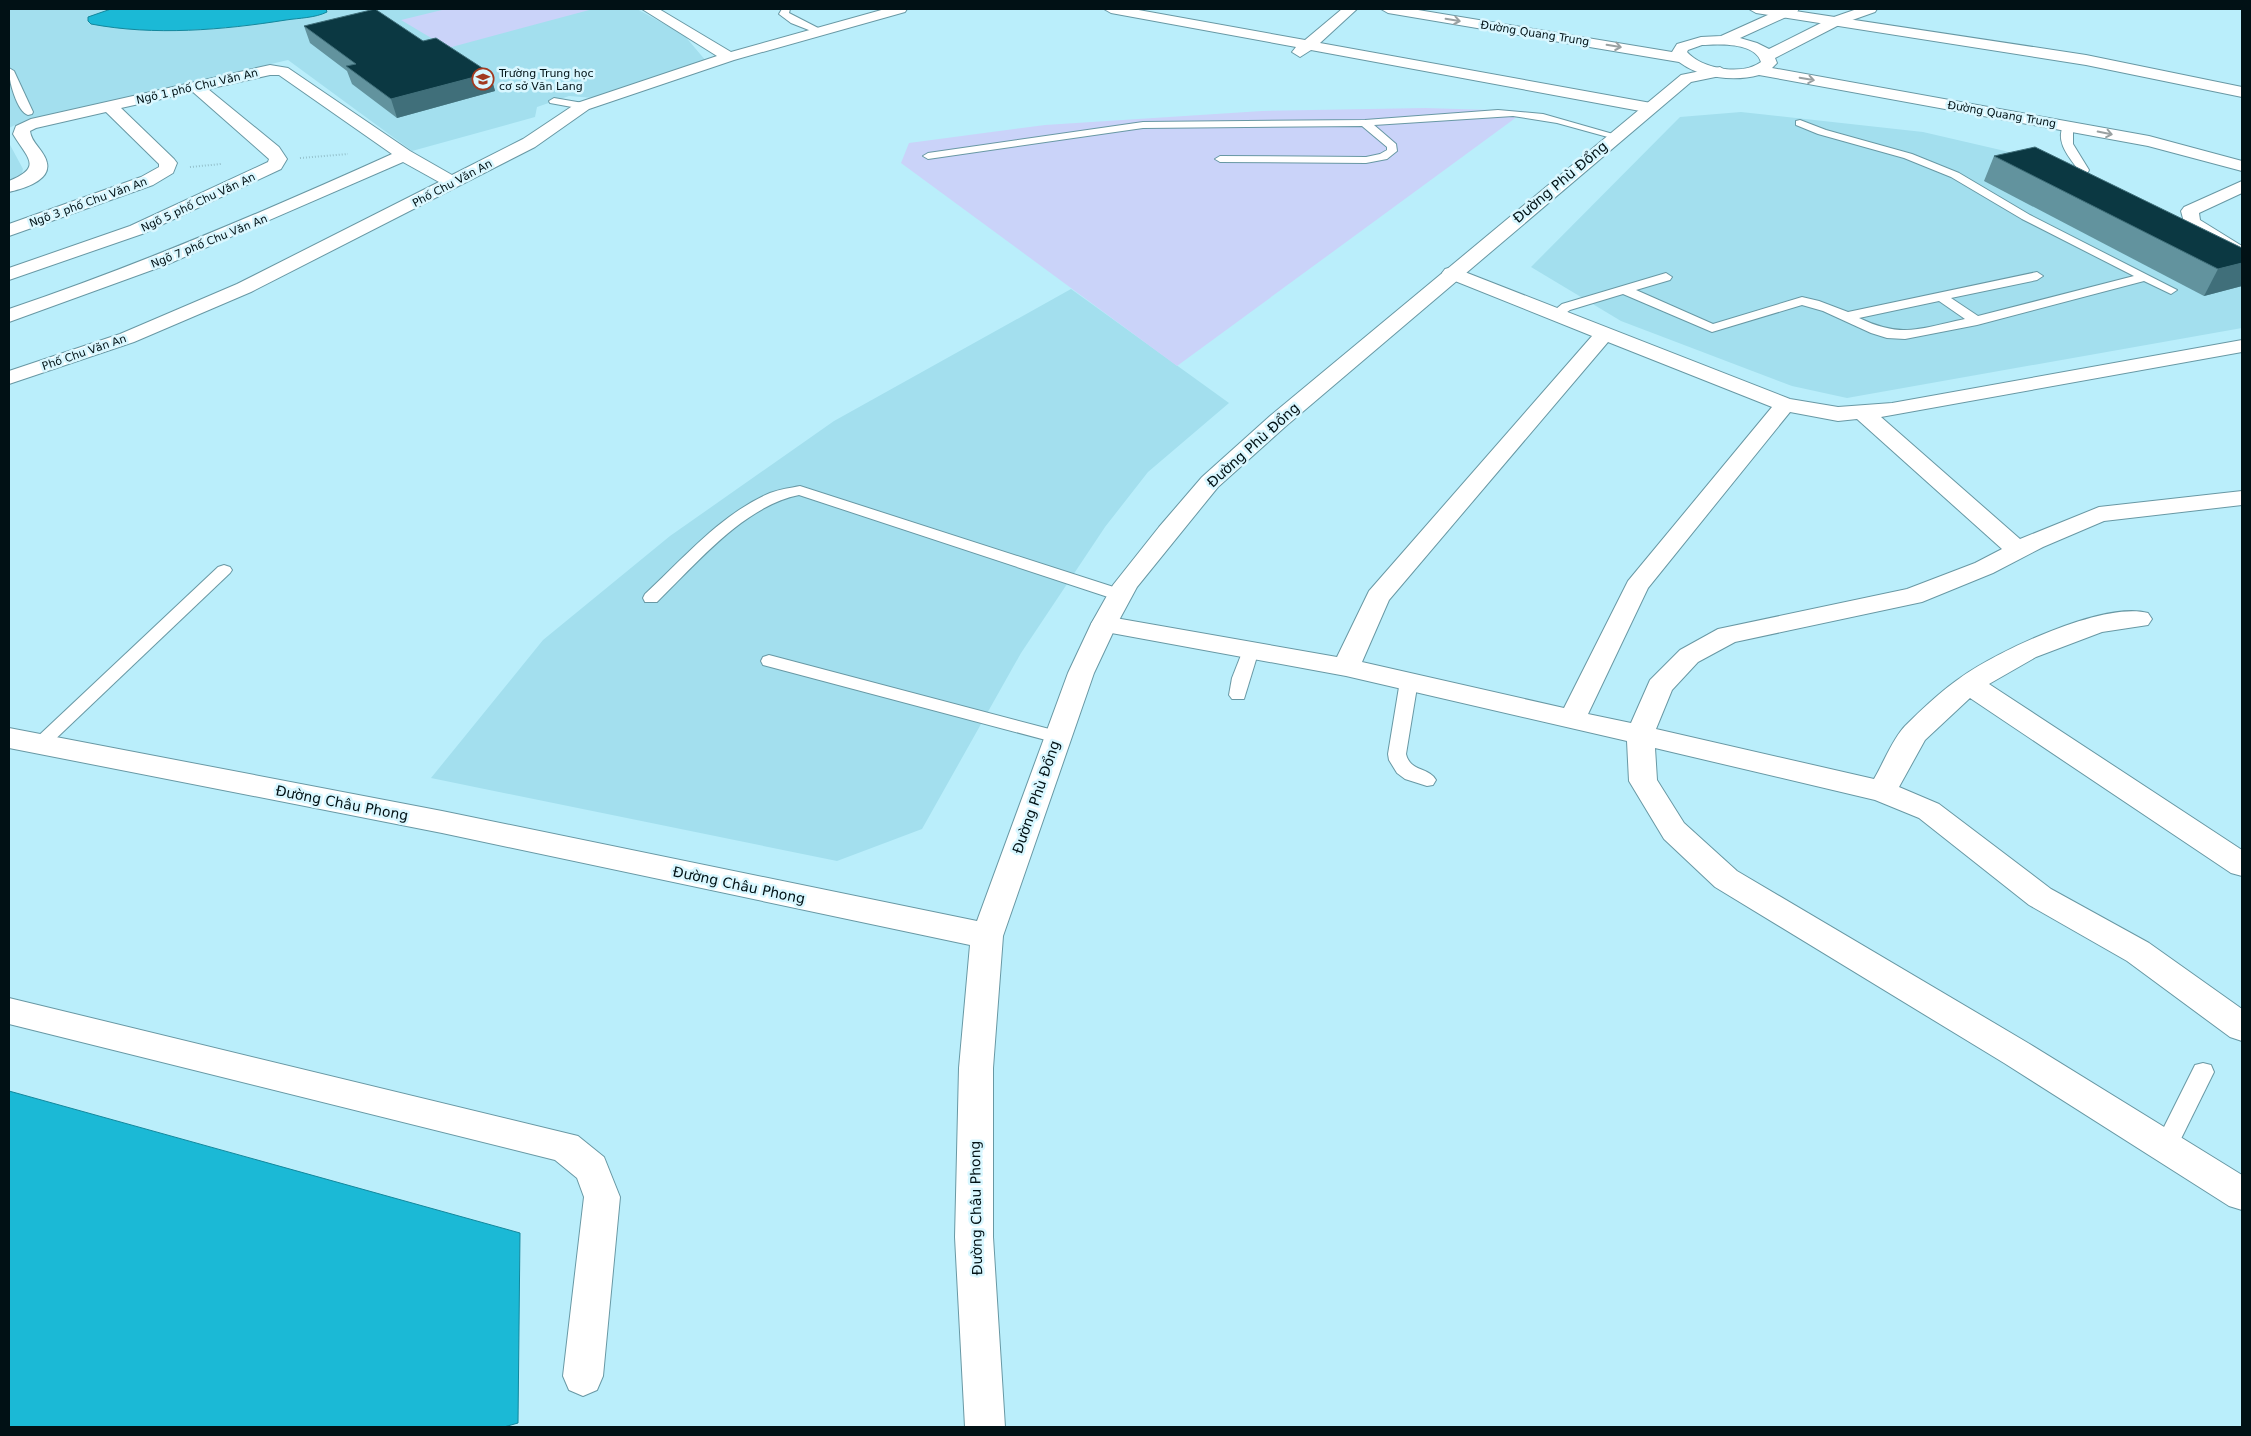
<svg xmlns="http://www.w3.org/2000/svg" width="2251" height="1436" font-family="'DejaVu Sans',sans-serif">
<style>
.built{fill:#a3dfee}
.green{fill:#cad3f9}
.water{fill:#1bb9d6;stroke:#13879c}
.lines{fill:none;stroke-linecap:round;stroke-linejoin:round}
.service-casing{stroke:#6898a4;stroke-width:2}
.minor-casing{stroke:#6898a4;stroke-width:2}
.tertiary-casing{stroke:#6898a4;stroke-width:2}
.secondary-casing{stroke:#6898a4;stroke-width:2}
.path{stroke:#6f959e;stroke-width:2;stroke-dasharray:0.5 2.5;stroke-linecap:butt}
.service{fill:#fff;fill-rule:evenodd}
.minor{fill:#fff;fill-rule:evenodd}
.tertiary{fill:#fff;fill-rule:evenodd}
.secondary{fill:#fff;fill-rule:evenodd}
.wall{fill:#62939e}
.shaded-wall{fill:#406f7a}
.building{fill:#0b3842;stroke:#406f7a}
.oneway{stroke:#99a0a1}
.labels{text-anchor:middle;stroke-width:5;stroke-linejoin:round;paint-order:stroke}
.far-street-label{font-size:11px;fill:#011115;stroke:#d9f7ff}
.far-poi-label{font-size:11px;fill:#011115;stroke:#d9f7ff;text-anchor:start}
.street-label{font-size:14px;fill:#011115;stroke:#d9f7ff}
</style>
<rect width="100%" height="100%" fill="#baeefb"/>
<g class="built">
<path d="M9 9H637L684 35 706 61 594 98 569 96 537 107 535 117 412 151 288 60 15 125 9 128Z"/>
<path d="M1741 112 1923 132 2005 151 2085 180 2242 270V328L1847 398 1792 386 1621 321 1531 267 1680 117Z"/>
<path d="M9 143 23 169 22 173 9 181Z"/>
<path d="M1071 289 1229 403 1148 472 1105 527 1021 653 922 829 837 861 431 778 543 640 670 536 834 421Z"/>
</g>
<g class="green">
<path d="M446 9H593L448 48 401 20Z"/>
<path d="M1425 108 1525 111 1177 366 901 163 909 143 1045 125 1262 111Z"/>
</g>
<g class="water">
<path d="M111 9H326L327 12C315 18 299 18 286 20 223 30 154 36 91 24L88 21V17Z"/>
<path d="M9 1091 520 1233 518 1423 504 1427H9Z"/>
</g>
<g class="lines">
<g class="service-casing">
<g id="service">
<path d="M782 9H790L789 13 824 31 819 34 791 23 779 14Z"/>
<path d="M9 68 14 71 33 112 32 114 28 115C17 112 8 79 9 68Z"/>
<path d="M554 98 583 103 588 106 583 109 550 103 549 101Z"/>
<path d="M1498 110 1543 114 1620 136 1615 139 1557 123 1513 116 1374 125 1396 144 1397 151 1387 159 1366 163 1220 162 1215 159 1220 156 1366 157 1380 154 1387 150V147L1362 126 1143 128 928 159 923 156 928 153 1143 122 1365 120Z"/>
<path d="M1800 120 1826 130 1912 154 1959 173 2030 215 2177 290 2171 294 2144 281 1977 325 1905 339 1887 338 1871 333 1823 311 1802 305 1712 332 1623 294 1570 310 1560 317H1552L1550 314 1562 304 1666 273 1672 277 1670 280 1636 290 1713 324 1802 297 1819 301 1848 312 2037 272 2043 276 2037 280 1951 298 1978 316 2134 276 2022 219 1951 177 1904 158 1818 134 1796 125V121ZM1939 301 1965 319C1920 328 1903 339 1859 318Z"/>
<path d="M2068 123 2073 126V144L2089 170 2088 172H2080C2070 158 2054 142 2064 124Z"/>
<path d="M800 486 1126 591 1128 595 1126 599H1114L799 495C744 506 696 564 657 602H645L643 598 645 594C683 559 722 513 770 493 780 489 790 488 800 486Z"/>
<path d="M224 565 230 567 232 570 230 573 46 748 40 750 34 748 31 744 34 740 218 567Z"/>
<path d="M1251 645 1257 646 1259 650 1244 699H1232L1229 695 1232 678 1243 650 1245 646Z"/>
<path d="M769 655 1057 731 1063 733 1066 737 1063 741 1057 743 763 665 761 661 763 657Z"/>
<path d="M1409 675 1415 677 1418 681 1406 754C1410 772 1429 767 1436 780L1433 785 1427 786 1405 779 1397 773 1389 760 1388 754 1400 681 1403 677Z"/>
<path d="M2203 1063 2211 1065 2214 1072 2174 1153 2166 1156 2158 1153 2155 1146 2158 1139 2195 1065Z"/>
</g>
</g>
<g class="minor-casing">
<g id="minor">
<path d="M642 9H659L731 52 885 9H907L905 12 734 60 589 109 535 147 251 292 134 342 9 384V371L120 334 237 284 439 182 403 162 166 265 9 322V309C139 265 266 211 392 154L279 75H270L208 89 279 147 287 159 281 169 142 234 9 280V268L130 226 268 162 269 159 193 92 121 108 174 159 177 163 173 173 153 185 9 236V224L141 177 159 167V164L106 112 36 128 30 131C31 143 45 151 47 163 51 181 22 189 9 192V181C43 167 28 159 13 134L16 126 31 119 270 65 288 68 410 151 452 175 523 139 577 103 717 56Z"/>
<path d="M1104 9H1133L1305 40 1342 9H1357L1320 43 1651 103 1659 108 1651 113 1311 50 1300 57 1292 52 1296 47 1111 13Z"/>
<path d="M1749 9H1782L2086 55 2242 87V97L2086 65 1756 13Z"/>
<path d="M2242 181V193L2199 213 2200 220 2242 246V260L2235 258 2185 226 2181 211 2184 207Z"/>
<path d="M1452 267 1790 399 1838 407 1892 403 2242 340V352L1881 417 2020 539 2099 507 2242 491V505L2104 521 2043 547 1993 573 1922 602 1735 642 1698 662 1672 690 1656 729 1874 779C1884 762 1892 740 1905 726 1921 710 1941 691 1960 678 1997 651 2104 601 2148 613L2152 619 2148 625 2102 632 2036 657 1989 684 2242 850V876L2231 873 1970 698 1925 740 1899 787 1939 804 2051 889 2149 943 2242 1009V1041L2230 1037 2127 961 2029 905 1919 818 1875 800 1655 748 1657 780 1684 823 1737 871 2028 1043 2242 1175V1210L2229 1206 2004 1063 1715 887 1664 839 1629 781 1627 741 1346 676 1095 630 1091 624 1095 618 1104 616 1337 657 1369 591 1592 336 1445 277 1442 273 1445 269ZM1608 342 1772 407 1628 581 1564 708 1362 662 1389 600ZM1790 412 1838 421 1857 419 2002 549 1975 563 1907 589 1718 629 1680 650 1650 680 1631 723 1588 714 1648 588Z"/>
<path d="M9 998 578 1136 604 1157 620 1197 603 1376 597 1390 583 1396 569 1390 563 1376 584 1197 577 1178 555 1160 9 1024Z"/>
</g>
</g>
<g class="tertiary-casing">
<path id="tertiary" d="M1720 67 1728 72 1725 75 1691 82 1286 426 1218 487 1137 587 1117 624 1094 673 1003 936 993 1068V1237L1005 1427H965L955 1237 959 1068 970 945 442 833 9 748V728L442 811 977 921 1068 673 1091 624 1113 585 1159 527 1202 477 1270 416 1681 75Z"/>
</g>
<g class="secondary-casing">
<path id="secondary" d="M1381 9H1412L1672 52 1677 44 1701 37 1721 36 1781 9H1799L1797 12 1740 38 1757 43 1769 49 1831 18 1857 9H1877L1875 12 1841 24 1775 58 1777 63 1772 68 2149 136 2242 161V171L2148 146 1759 75C1734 82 1700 78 1679 62L1388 13ZM1702 45C1718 44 1755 42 1761 62 1742 76 1702 69 1687 52L1688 50Z"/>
</g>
<g class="path">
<path d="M300 158 348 154"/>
<path d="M190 167 221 164"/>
</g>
<use href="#service" class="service"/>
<use href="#minor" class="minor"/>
<use href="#tertiary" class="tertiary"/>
<use href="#secondary" class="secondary"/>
</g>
<g class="wall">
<path d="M304 26 423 41 490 73 495 91 397 118 352 84 347 71 310 43Z"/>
<path d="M1994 156 2242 248V286L2204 296 1984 181Z"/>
</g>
<g class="shaded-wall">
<path d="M490 73 495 91 397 118 391 99Z"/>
<path d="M2242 263V286L2204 296 2218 269Z"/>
</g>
<g class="building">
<path d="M375 9 423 41 436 38 490 73 391 99 346 66 356 64 304 26Z"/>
<path d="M2035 147 2242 248V263L2218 269 1994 156Z"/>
</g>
<defs><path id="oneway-shaft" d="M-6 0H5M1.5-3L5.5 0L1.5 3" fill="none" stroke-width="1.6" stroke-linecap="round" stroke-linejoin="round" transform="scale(1.25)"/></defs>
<g class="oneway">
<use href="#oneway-shaft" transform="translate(1453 20) rotate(9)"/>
<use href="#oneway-shaft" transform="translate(1614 46) rotate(9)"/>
<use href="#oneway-shaft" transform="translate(1807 79) rotate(10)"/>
<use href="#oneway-shaft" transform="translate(2105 133) rotate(11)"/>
</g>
<defs>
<g id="school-ring" transform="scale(1.125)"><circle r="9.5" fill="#d9f7ff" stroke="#a2391f" stroke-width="1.5"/><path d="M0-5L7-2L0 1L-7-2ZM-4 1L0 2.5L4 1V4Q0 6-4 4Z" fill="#a2391f"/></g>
</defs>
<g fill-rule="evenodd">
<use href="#school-ring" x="483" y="79"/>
</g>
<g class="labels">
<g class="far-street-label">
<text transform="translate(1535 33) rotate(9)" y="4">Đường Quang Trung</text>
<text transform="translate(197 86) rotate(-13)" y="4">Ngõ 1 phố Chu Văn An</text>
<text transform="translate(2002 114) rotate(10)" y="4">Đường Quang Trung</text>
<text transform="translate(452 183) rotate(-28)" y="4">Phố Chu Văn An</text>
<text transform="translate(88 202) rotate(-20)" y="4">Ngõ 3 phố Chu Văn An</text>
<text transform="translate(198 202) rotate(-25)" y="4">Ngõ 5 phố Chu Văn An</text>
<text transform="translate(209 241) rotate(-22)" y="4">Ngõ 7 phố Chu Văn An</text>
<text transform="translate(84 352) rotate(-19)" y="4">Phố Chu Văn An</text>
</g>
<g class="far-poi-label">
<text x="499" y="77">Trường Trung học<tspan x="499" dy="13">cơ sở Văn Lang</tspan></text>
</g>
<g class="street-label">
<text transform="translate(1560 182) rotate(-40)" y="5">Đường Phù Đổng</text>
<text transform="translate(1253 445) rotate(-42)" y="5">Đường Phù Đổng</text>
<text transform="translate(1036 797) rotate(-71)" y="5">Đường Phù Đổng</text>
<text transform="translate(342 803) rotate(11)" y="5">Đường Châu Phong</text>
<text transform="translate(739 885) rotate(12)" y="5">Đường Châu Phong</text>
<text transform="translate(976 1208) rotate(-91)" y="5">Đường Châu Phong</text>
</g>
</g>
<rect width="2251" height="1436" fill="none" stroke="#011115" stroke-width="20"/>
</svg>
